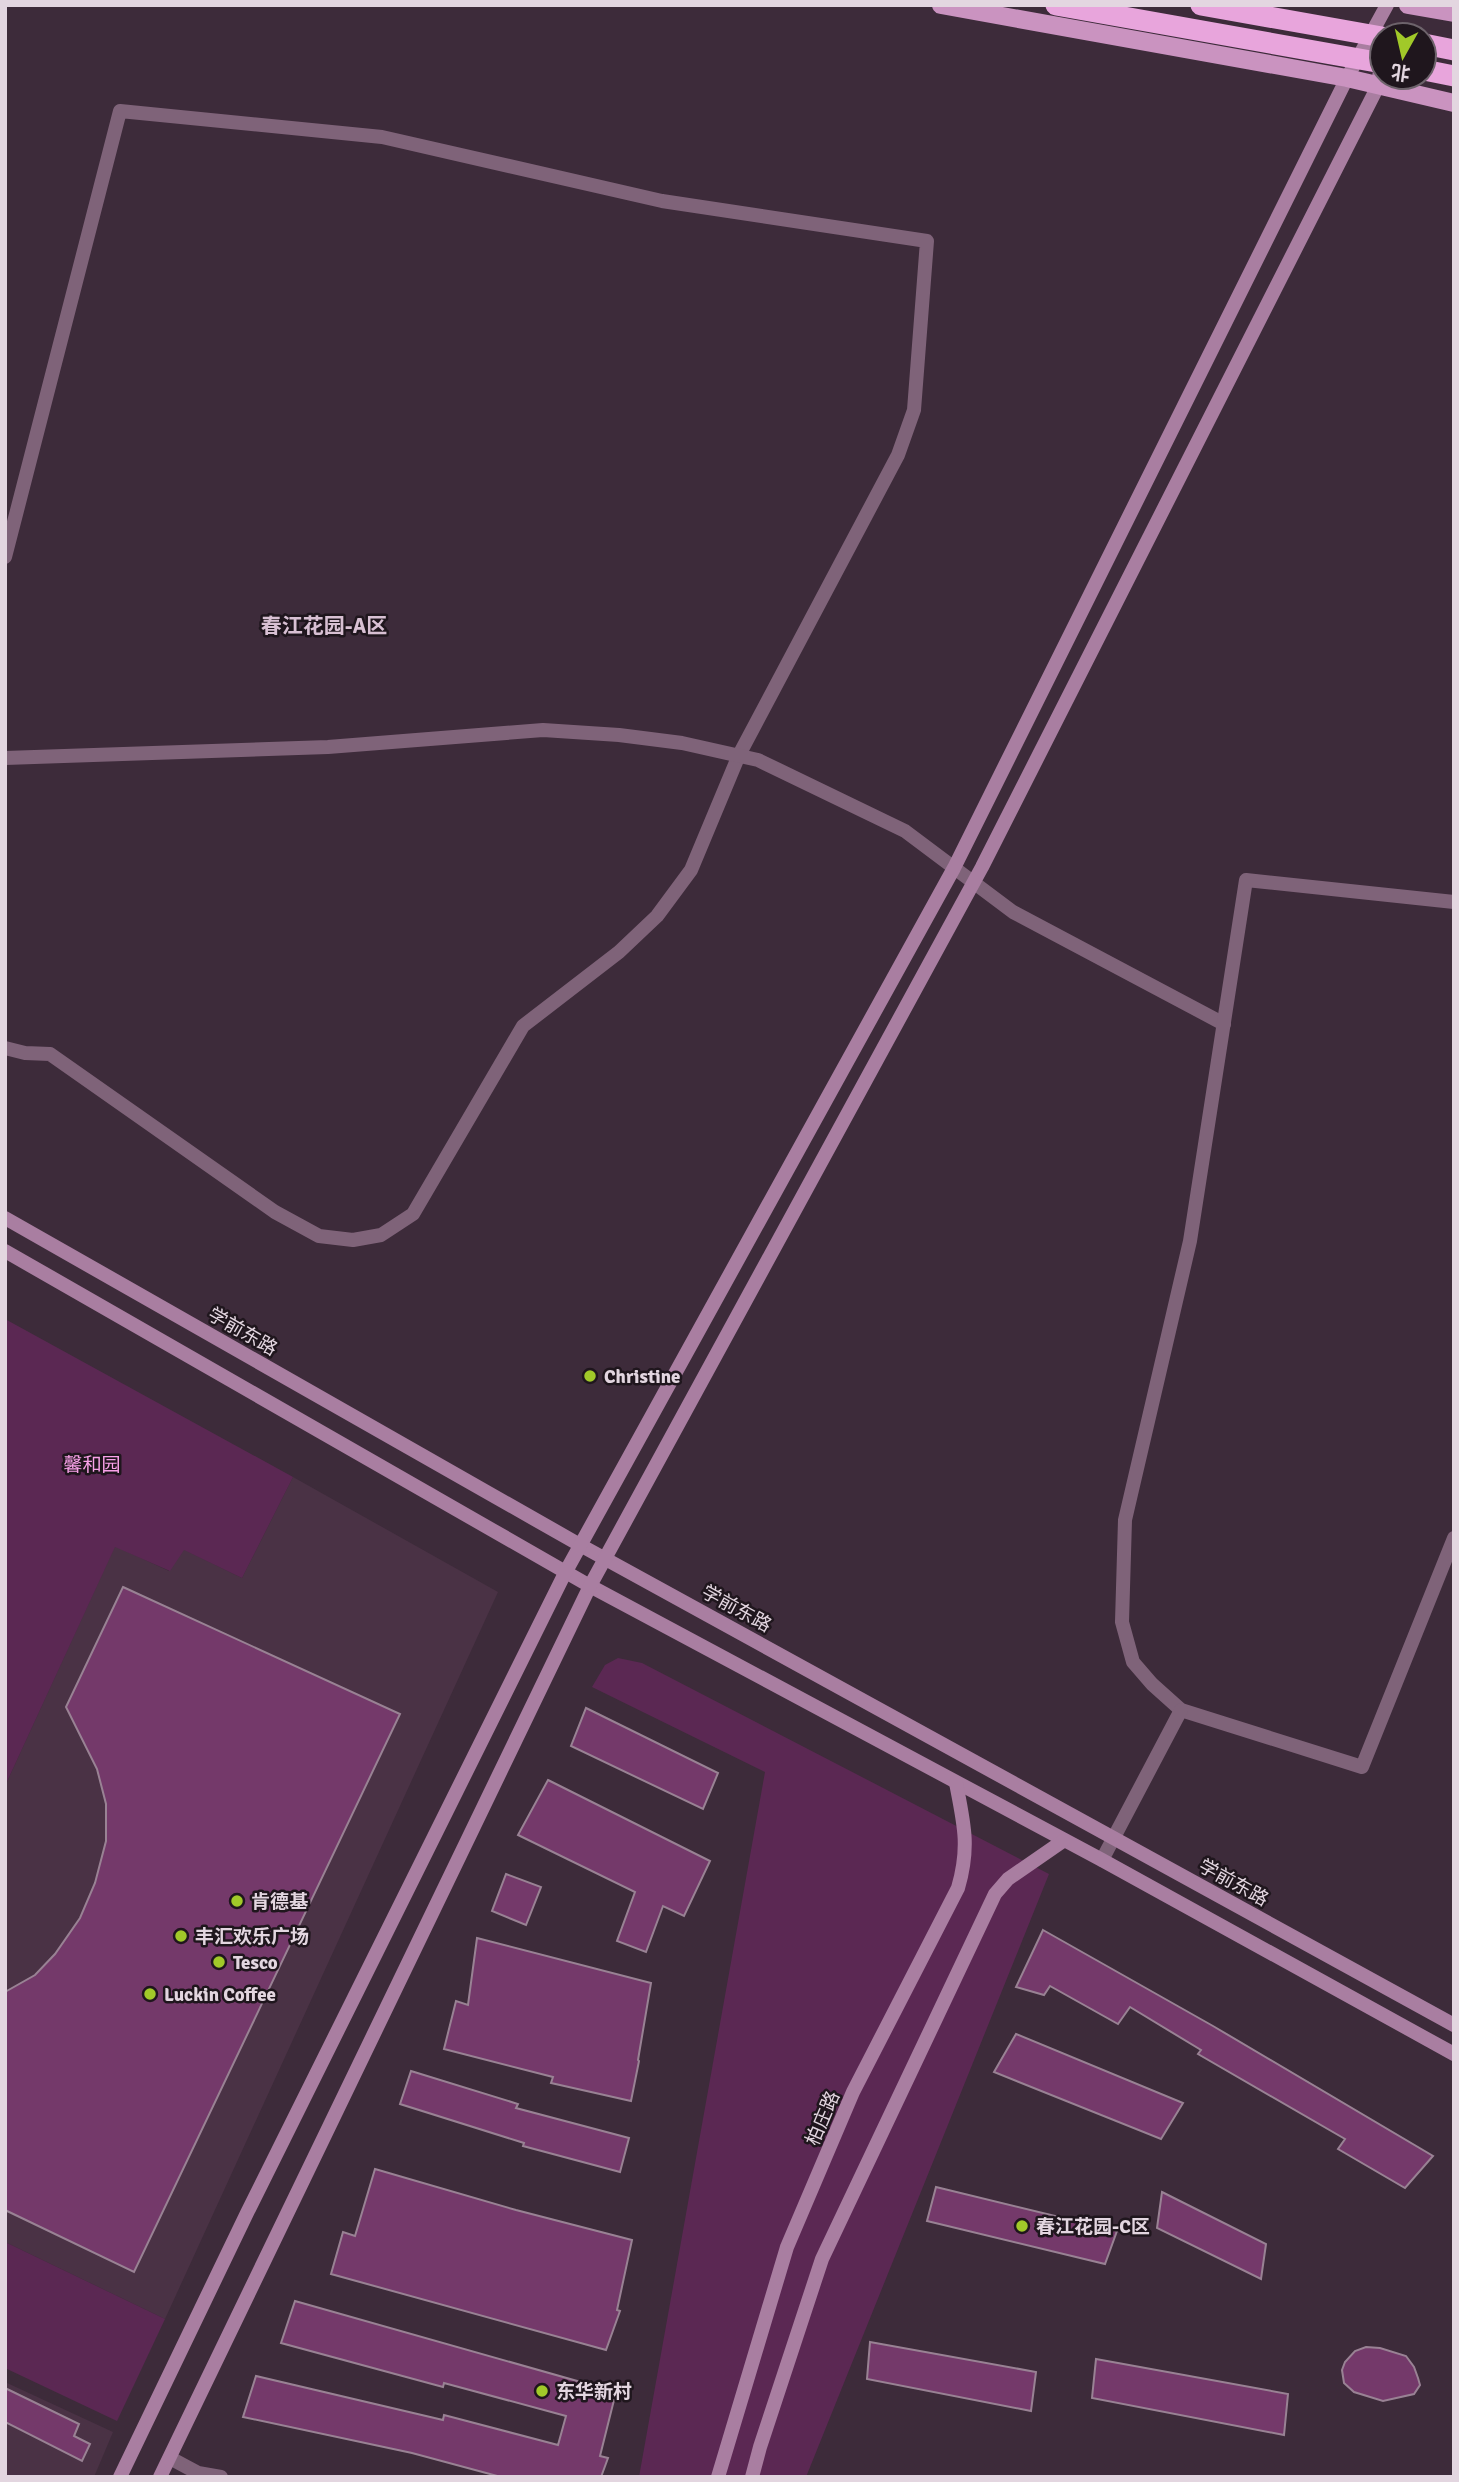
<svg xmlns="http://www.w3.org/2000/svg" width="1459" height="2482" font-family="Signika,'Noto Sans SC',sans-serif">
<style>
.built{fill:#4a3245}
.green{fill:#5b2853}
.building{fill:#74396a;stroke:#998294;stroke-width:2}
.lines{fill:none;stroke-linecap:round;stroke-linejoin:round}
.street{stroke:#7f6379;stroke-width:14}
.secondary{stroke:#a97ea1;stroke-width:14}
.primary{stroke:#ca93c0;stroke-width:18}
.highway{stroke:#e8a5dc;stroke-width:21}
.highway-bridge{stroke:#e8a5dc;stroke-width:21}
.poi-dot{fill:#a1c929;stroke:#1f161d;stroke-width:2.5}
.labels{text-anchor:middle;stroke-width:5;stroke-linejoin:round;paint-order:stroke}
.street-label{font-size:19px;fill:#e3d6e0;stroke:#1f161d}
.poi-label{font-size:19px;font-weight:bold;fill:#e3d6e0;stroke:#1f161d;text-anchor:start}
.park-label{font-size:19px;fill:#f9a2e9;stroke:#1f161d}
.neighbourhood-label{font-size:21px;font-weight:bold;fill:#d8c0d3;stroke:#1f161d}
</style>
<rect width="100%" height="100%" fill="#3d2b3a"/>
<g class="built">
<path d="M293 1477 498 1592 165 2319 5 2242V1786L115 1546 169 1571 183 1549 242 1578Z"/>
<path d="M5 2382 113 2432 94 2477H5Z"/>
</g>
<g class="green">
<path d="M5 1319 293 1477 242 1578 184 1550 170 1571 115 1547 5 1786Z"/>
<path d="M618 1658 642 1663 1049 1874 806 2477H639L765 1772 592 1687 605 1665Z"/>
<path d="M5 2242 165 2319 117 2421 5 2368Z"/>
</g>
<g class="building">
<path d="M123 1587 400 1714 134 2272 5 2210V1992L35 1975 55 1954 80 1918 95 1883 106 1841V1804L97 1769 66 1707Z"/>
<path d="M586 1708 718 1773 703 1809 571 1746Z"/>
<path d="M548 1780 710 1861 684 1916 663 1906 646 1952 617 1941 635 1892 518 1835Z"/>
<path d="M506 1874 541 1887 526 1925 492 1911Z"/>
<path d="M1043 1930 1213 2026 1433 2156 1405 2188 1338 2149 1345 2139 1198 2054 1201 2050 1130 2007 1118 2024 1050 1986 1044 1995 1016 1987Z"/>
<path d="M477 1938 651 1983 638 2060 639 2061 631 2101 551 2083 553 2077 444 2049 456 2001 468 2005Z"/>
<path d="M1016 2034 1183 2103 1161 2139 994 2072Z"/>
<path d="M411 2071 518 2104 516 2108 629 2138 620 2172 523 2146 524 2143 400 2104Z"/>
<path d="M375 2169 516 2210 632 2240 617 2310 620 2311 606 2350 331 2274 343 2232 355 2236Z"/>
<path d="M936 2187 1117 2231 1105 2264 927 2221Z"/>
<path d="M1162 2192 1266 2244 1261 2279 1157 2228Z"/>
<path d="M295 2301 616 2392 600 2456 608 2458 601 2477H501L412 2453 243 2417 256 2376 443 2420 444 2415 558 2445 566 2416 444 2383 443 2387 281 2343Z"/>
<path d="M870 2342 1036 2372 1031 2411 867 2379Z"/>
<path d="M1366 2347 1380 2348 1406 2356 1414 2367 1418 2378 1420 2385 1414 2394 1383 2401 1354 2392 1344 2383 1342 2370 1345 2362 1355 2351Z"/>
<path d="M1096 2359 1288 2394 1284 2435 1092 2398Z"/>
<path d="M5 2388 79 2424 74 2436 90 2444 82 2461 5 2422Z"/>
</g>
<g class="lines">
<g class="street">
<path d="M5 557 120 111 382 137 662 201 927 241 914 410 898 455 739 755 691 870 657 916 619 952 523 1026 413 1214 381 1235 353 1240 319 1236 275 1212 50 1054 25 1053 5 1048"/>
<path d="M5 758 328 747 543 730 619 735 682 743 758 760 905 831 1013 912 1224 1024"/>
<path d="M1454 902 1246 880 1190 1241 1125 1520 1122 1622 1133 1662 1152 1684 1181 1710 1362 1767 1454 1538"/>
<path d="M1102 1860 1181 1710"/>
<path d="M170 2458 198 2473 221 2477"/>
</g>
<g class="secondary">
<path d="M5 1218 580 1545 1454 2025"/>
<path d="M5 1251 590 1586 1102 1860 1454 2054"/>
<path d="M120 2477 247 2213 565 1573 954 868 1347 78 1387 5"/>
<path d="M160 2477 590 1586 982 867 1378 86 1382 55"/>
<path d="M718 2477 787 2247 853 2092 958 1888C970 1847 964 1824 956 1783"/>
<path d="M752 2477 760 2447 822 2259 995 1894 1008 1879 1063 1841"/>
</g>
<g class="primary">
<path d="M941 5 1347 78 1454 103"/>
<path d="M1408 5 1454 13"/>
</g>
<g class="highway">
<path d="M1424 44 1454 50"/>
<path d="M1424 70 1454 76"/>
</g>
<g class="highway-bridge">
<path d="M1056 5 1382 63"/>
<path d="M1201 5 1382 37"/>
</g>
</g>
<g class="poi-dot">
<circle cx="590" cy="1376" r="7"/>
<circle cx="237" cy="1901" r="7"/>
<circle cx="181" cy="1936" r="7"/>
<circle cx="219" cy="1962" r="7"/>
<circle cx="150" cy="1994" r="7"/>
<circle cx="1022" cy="2226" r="7"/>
<circle cx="542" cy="2391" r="7"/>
</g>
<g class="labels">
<g class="street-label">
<text transform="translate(243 1331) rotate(30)" y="7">学前东路</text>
<text transform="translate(737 1608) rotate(29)" y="7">学前东路</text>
<text transform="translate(1234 1882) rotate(29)" y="7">学前东路</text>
<text transform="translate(822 2118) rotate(-67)" y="7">柏庄路</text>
</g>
<g class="poi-label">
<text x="604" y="1383">Christine</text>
<text x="251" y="1908">肯德基</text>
<text x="195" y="1943">丰汇欢乐广场</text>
<text x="233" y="1969">Tesco</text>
<text x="164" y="2001">Luckin Coffee</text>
<text x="1036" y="2233">春江花园-C区</text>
<text x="556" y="2398">东华新村</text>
</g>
<g class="park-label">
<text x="92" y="1471">馨和园</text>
</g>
<g class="neighbourhood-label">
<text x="324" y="633">春江花园-A区</text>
</g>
</g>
<rect width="1459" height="2482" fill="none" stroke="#e3d6e0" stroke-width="14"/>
<g transform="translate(1403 56) rotate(188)"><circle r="33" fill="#1f161d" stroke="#6d636b" stroke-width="2"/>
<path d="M0-5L12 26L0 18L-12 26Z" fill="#a1c929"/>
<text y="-10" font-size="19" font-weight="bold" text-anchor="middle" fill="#e3d6e0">北</text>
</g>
</svg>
